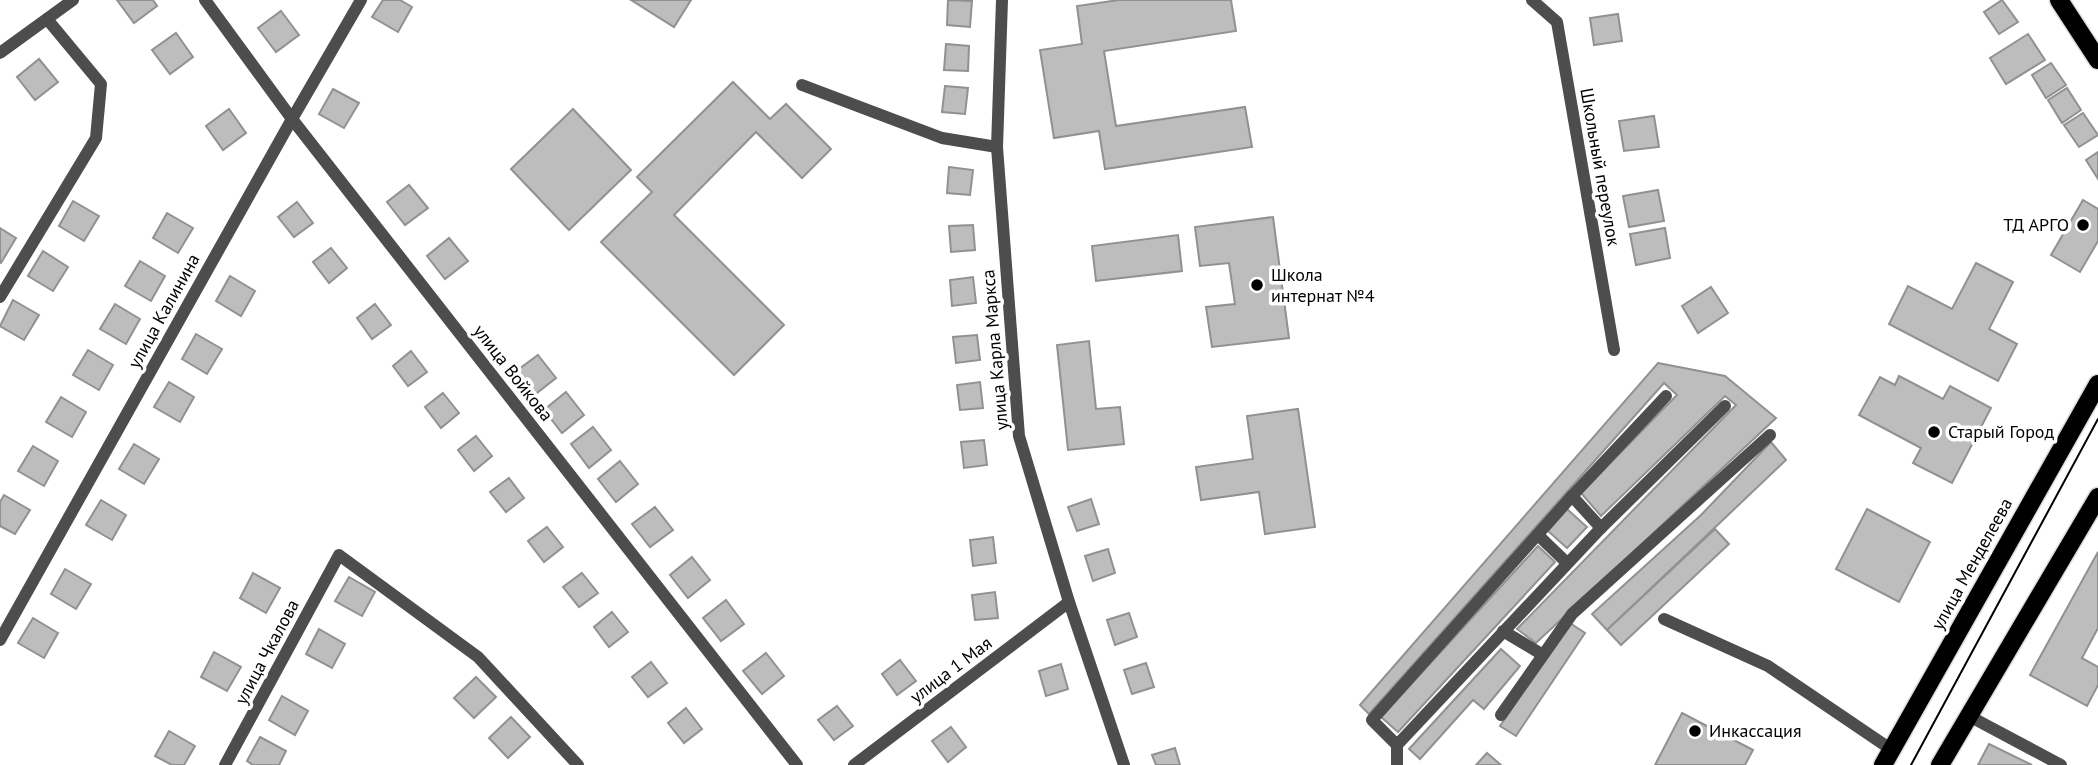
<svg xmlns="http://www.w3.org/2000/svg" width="2098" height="765" font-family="'PT Sans',sans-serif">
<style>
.building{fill:#bdbdbd;stroke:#919191;stroke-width:2}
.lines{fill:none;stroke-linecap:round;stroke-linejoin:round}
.major-casing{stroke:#dbdbdb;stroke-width:21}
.minor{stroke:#4d4d4d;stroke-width:12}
.major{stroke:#000;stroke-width:18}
.tram{stroke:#000;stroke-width:2}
.poi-dot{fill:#000;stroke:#fff;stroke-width:2.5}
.labels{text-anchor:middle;stroke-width:7;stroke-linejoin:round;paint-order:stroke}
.street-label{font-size:18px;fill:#000;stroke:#fff}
.poi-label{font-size:18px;fill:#000;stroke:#fff;text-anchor:start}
</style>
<rect width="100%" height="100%" fill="#fff"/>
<g class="building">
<path d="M117 0H153L157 6 134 23Z"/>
<path d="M383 0H400L412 7 398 32 372 17Z"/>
<path d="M631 0H691L674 27Z"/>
<path d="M948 0 972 1 970 27 947 25Z"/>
<path d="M1119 0H1231L1236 31 1104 51 1116 126 1245 107 1252 147 1105 169 1099 131 1054 138 1040 50 1082 44 1077 6Z"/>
<path d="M2002 0 2018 22 1999 34 1984 12Z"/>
<path d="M281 11 299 35 276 52 258 28Z"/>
<path d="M1618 14 1622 41 1594 45 1590 18Z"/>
<path d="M176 33 193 57 170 74 152 50Z"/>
<path d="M2028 34 2045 60 2006 84 1990 58Z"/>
<path d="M946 44 969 46 968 71 944 70Z"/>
<path d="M39 59 58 82 35 100 17 77Z"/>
<path d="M2051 63 2066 85 2046 98 2032 75Z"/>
<path d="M733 82 770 119 786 104 831 149 802 178 756 132 674 215 784 325 734 375 601 242 652 192 637 177Z"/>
<path d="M945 86 968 88 965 114 942 112Z"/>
<path d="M2067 88 2081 110 2062 123 2048 100Z"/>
<path d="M333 89 359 103 344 128 319 114Z"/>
<path d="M229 109 246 133 223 150 206 126Z"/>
<path d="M573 109 631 170 569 230 511 169Z"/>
<path d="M2083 113 2098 135 2079 147 2064 125Z"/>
<path d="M1654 116 1659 147 1624 151 1619 121Z"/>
<path d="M2098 152V179L2086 160Z"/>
<path d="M949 167 973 170 970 195 947 193Z"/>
<path d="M409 185 428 208 405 225 387 202Z"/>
<path d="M1658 190 1664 221 1629 227 1623 196Z"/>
<path d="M2083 200 2098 209V241L2080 272 2051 255Z"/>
<path d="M73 201 99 216 84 241 59 226Z"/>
<path d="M297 202 313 223 294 237 278 217Z"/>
<path d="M167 213 193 228 178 253 153 238Z"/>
<path d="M1273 217 1289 338 1212 347 1206 307 1235 304 1229 263 1200 266 1195 227Z"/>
<path d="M973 225 975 250 951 252 949 226Z"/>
<path d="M0 228 16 238 1 263 0 262Z"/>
<path d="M1665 228 1670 258 1636 265 1630 234Z"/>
<path d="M1178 235 1182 271 1096 281 1092 246Z"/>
<path d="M449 238 468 261 445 279 427 256Z"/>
<path d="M331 248 347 268 329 283 313 262Z"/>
<path d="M43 251 68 267 53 291 28 276Z"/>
<path d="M140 261 165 276 151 301 125 286Z"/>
<path d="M1976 263 2013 282 1989 329 2017 344 1998 381 1889 324 1908 286 1952 309Z"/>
<path d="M230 276 255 291 241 316 216 301Z"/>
<path d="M973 277 976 303 952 306 950 280Z"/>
<path d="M1711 287 1728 313 1698 333 1682 306Z"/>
<path d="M13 300 39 315 24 340 0 326Z"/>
<path d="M115 304 140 319 126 344 100 329Z"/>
<path d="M375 304 391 325 372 339 357 318Z"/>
<path d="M196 334 222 349 207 374 182 359Z"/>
<path d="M977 335 980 360 956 363 953 337Z"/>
<path d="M1089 341 1096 409 1120 407 1124 444 1068 450 1057 345Z"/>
<path d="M88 350 113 365 99 390 73 375Z"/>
<path d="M411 351 427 372 408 386 393 366Z"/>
<path d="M538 355 556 378 533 396 515 372Z"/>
<path d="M1658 363 1725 376 1776 418 1536 643 1517 629 1736 405 1725 396 1601 516 1581 493 1677 395 1664 383 1369 714 1360 705Z"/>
<path d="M1899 376 1943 399 1950 386 1991 408 1952 483 1913 463 1921 448 1859 415 1880 377 1895 385Z"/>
<path d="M169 382 194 397 180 422 154 407Z"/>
<path d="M980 382 983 408 960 410 957 385Z"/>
<path d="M566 392 584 415 562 433 544 410Z"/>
<path d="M443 393 459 413 441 428 425 407Z"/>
<path d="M61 397 86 412 72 437 46 422Z"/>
<path d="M1298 409 1315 527 1265 534 1259 492 1201 500 1196 467 1253 459 1247 416Z"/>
<path d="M593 427 611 450 589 468 571 444Z"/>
<path d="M476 436 492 456 474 471 458 450Z"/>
<path d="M984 440 987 465 964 468 961 442Z"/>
<path d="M1771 442 1786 460 1607 630 1592 614 1701 515Z"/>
<path d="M134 444 159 459 144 484 119 469Z"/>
<path d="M33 446 58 461 44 486 18 471Z"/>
<path d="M620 461 638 484 616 502 598 479Z"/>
<path d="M509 478 524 498 506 512 490 492Z"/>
<path d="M4 495 30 510 15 534 0 526V502Z"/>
<path d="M1091 499 1099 524 1077 531 1068 507Z"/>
<path d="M101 500 126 515 112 540 86 525Z"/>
<path d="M655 507 673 530 650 547 632 524Z"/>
<path d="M1567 509 1587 527 1567 548 1548 531Z"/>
<path d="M1867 509 1930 542 1899 602 1836 569Z"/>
<path d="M547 527 563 547 544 562 528 541Z"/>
<path d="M1715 529 1729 544 1621 645 1607 630Z"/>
<path d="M993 537 996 563 973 566 970 540Z"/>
<path d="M1538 546 1555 562 1398 732 1381 717Z"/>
<path d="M1108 549 1115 573 1093 581 1085 556Z"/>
<path d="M2098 552V628L2082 658 2098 667V685L2087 706 2030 675Z"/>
<path d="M692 557 710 580 688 598 670 575Z"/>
<path d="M65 569 91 584 76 609 51 594Z"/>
<path d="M253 573 280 588 266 613 240 598Z"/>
<path d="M582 573 598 593 579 607 563 587Z"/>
<path d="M349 577 375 592 362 616 335 601Z"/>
<path d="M995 592 998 618 975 620 972 595Z"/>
<path d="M726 600 744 624 721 641 703 618Z"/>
<path d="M612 612 628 632 609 647 594 627Z"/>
<path d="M1129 613 1137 637 1115 645 1107 620Z"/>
<path d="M33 618 58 633 44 658 18 643Z"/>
<path d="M1570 623 1585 633 1516 736 1500 726Z"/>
<path d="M319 629 345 644 332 668 306 654Z"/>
<path d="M1501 649 1520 666 1484 709 1473 700 1420 759 1409 749Z"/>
<path d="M214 652 241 667 227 691 201 677Z"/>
<path d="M766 653 784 676 762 694 743 671Z"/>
<path d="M900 660 916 681 897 695 882 674Z"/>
<path d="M651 662 667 683 648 697 632 677Z"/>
<path d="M1146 663 1154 687 1132 694 1124 670Z"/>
<path d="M1061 664 1068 689 1046 696 1039 671Z"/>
<path d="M476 677 496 697 474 718 454 698Z"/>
<path d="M282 696 308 711 295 735 269 720Z"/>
<path d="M837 706 853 726 834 740 818 720Z"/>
<path d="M686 708 702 729 684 743 668 723Z"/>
<path d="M1682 713 1753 750 1745 765H1655Z"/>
<path d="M511 717 530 737 508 758 489 738Z"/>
<path d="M951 727 966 747 948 762 932 741Z"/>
<path d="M169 731 195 746 184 765H172L155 756Z"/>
<path d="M260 737 286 751 279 765H253L247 761Z"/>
<path d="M1989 744 2032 765H1978Z"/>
<path d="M1175 748 1180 765H1156L1152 755Z"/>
<path d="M1487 753 1501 765H1476Z"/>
</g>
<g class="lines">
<g class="major-casing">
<g id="major">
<path d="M2059 0 2098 60"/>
<path d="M1883 765 2098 384"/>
<path d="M1940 765 2098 497"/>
</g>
</g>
<g class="minor">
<path d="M205 0 292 119 797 765"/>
<path d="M1002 0 997 147 1019 436 1069 602 1124 765"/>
<path d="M1532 0 1557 22 1614 350"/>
<path d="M0 53 73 0"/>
<path d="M802 85 942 138 997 147"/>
<path d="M0 297 96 138 101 84 47 19"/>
<path d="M1572 496 1601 528"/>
<path d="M1538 535 1567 563"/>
<path d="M1664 619 1768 666 1892 750"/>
<path d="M1503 631 1543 655"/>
<path d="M0 640 292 119 361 0"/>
<path d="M1501 715 1572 614 1770 435"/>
<path d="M1969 716 2061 765"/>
<path d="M1397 745 1372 720 1572 496 1666 396"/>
<path d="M225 765 339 555 478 657 578 765"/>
<path d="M854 765 1069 602"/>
<path d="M1397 765V745L1601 528 1725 406"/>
</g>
<use href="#major" class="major"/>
<path class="tram" d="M1911 765 2098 419"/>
</g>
<g class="poi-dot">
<circle cx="2083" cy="225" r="7"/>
<circle cx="1257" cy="285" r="7"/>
<circle cx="1934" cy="432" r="7"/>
<circle cx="1695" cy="731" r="7"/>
</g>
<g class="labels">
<g class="street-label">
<text transform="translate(1600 167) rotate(80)" y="6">Школьный переулок</text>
<text transform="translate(164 311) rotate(-61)" y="6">улица Калинина</text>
<text transform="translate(995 350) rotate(-95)" y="6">улица Карла Маркса</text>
<text transform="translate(513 373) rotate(52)" y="6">улица Войкова</text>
<text transform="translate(1972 564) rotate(-61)" y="6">улица Менделеева</text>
<text transform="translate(267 652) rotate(-62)" y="6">улица Чкалова</text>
<text transform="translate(951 670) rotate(-37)" y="6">улица 1 Мая</text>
</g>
<g class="poi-label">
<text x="2069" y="231" text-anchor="end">ТД АРГО</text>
<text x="1271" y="281">Школа<tspan x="1271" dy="21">интернат №4</tspan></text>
<text x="1948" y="438">Старый Город</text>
<text x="1709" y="737">Инкассация</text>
</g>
</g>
</svg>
